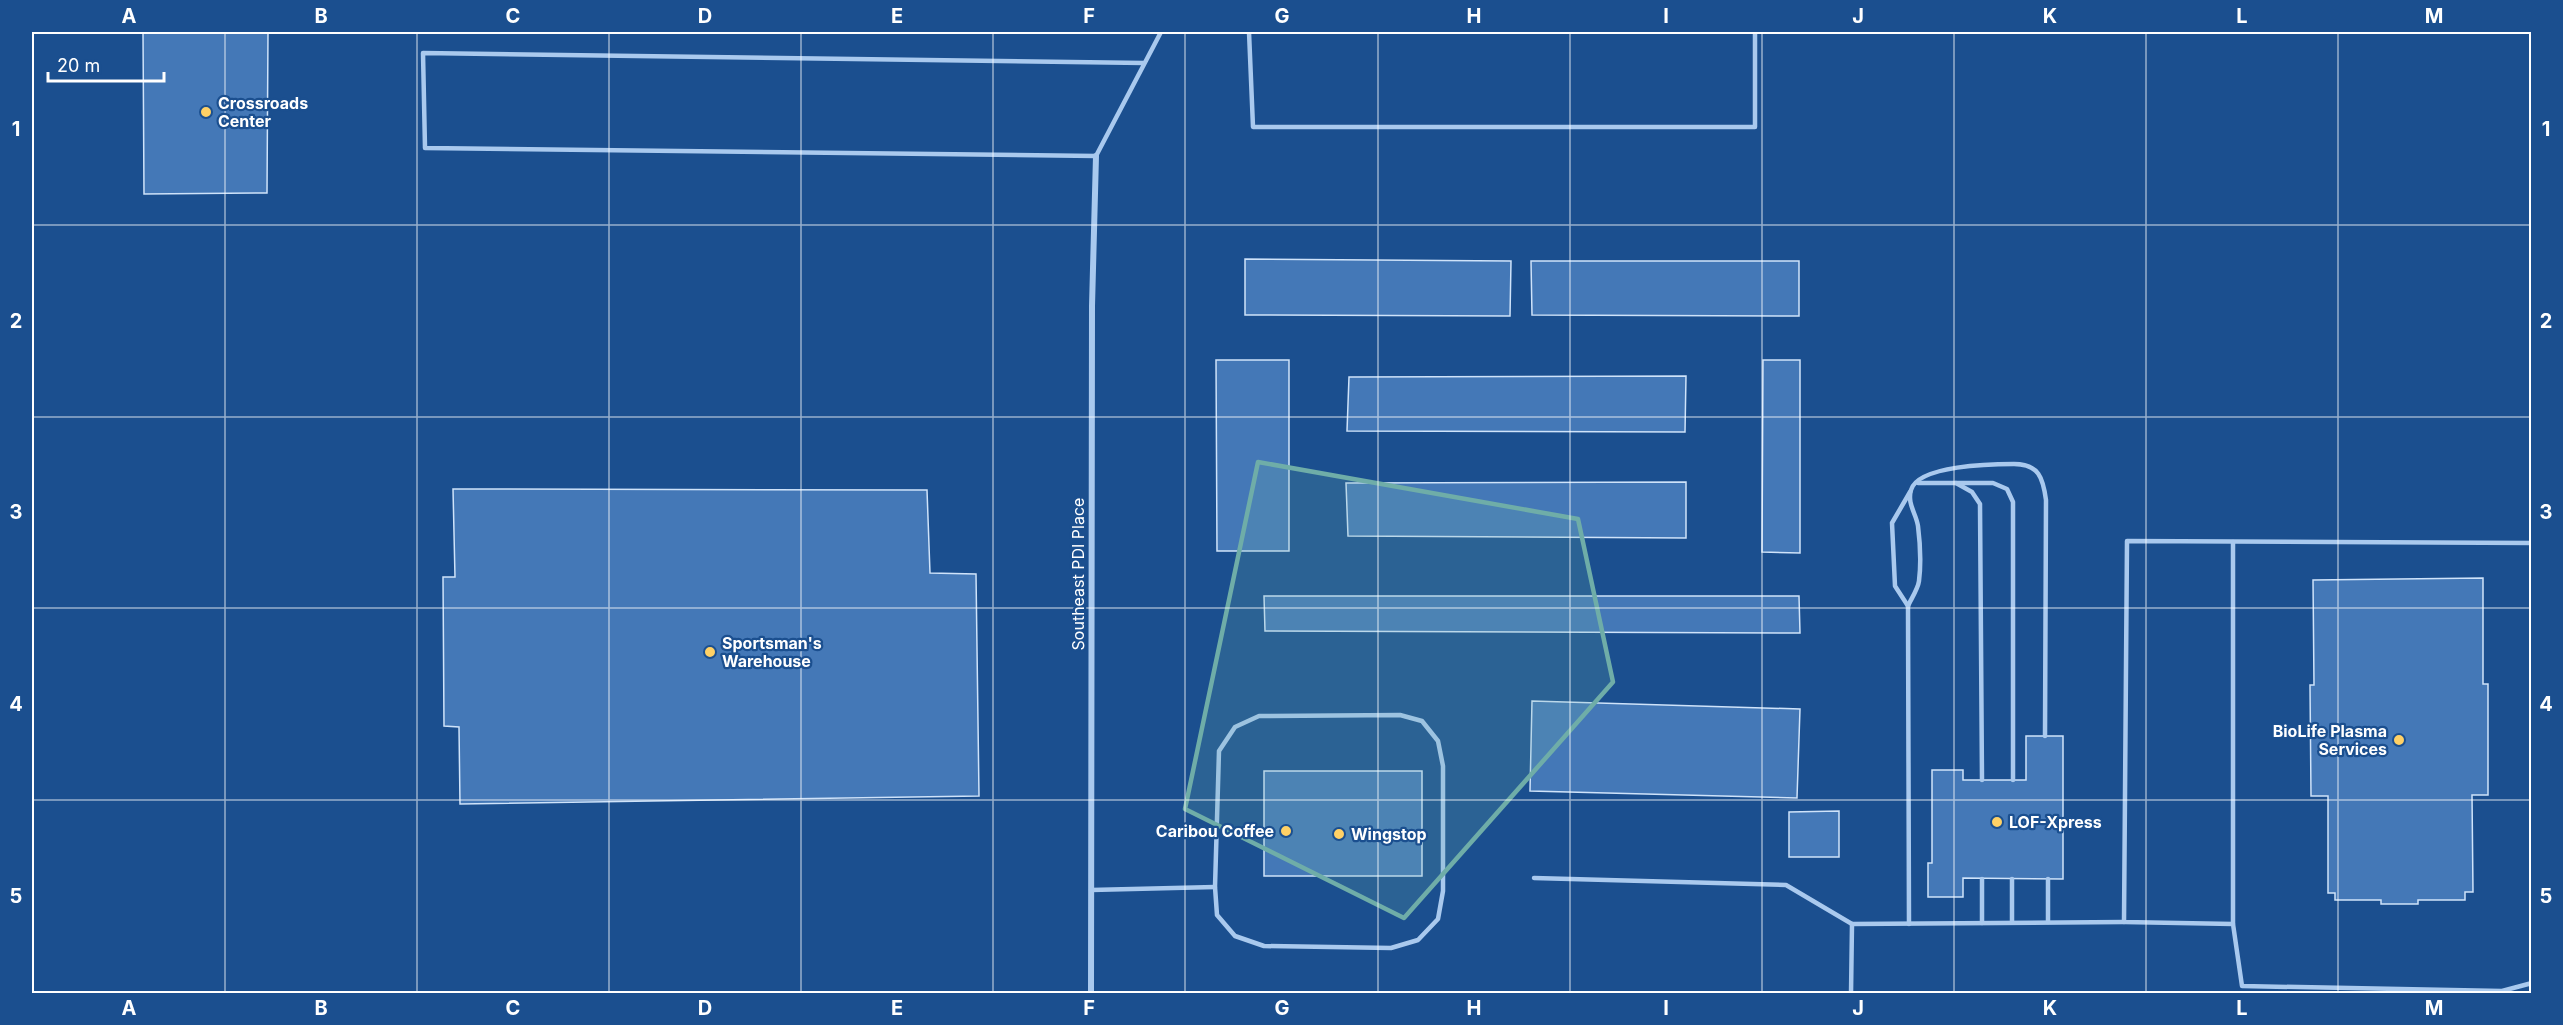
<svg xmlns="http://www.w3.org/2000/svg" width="2563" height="1025" font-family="Inter,sans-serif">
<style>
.building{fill:#4478b7;stroke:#cfe3fa;stroke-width:1.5}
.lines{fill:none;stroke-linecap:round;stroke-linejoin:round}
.service{stroke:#a9c9ee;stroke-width:4.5}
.minor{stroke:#a9c9ee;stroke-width:6}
.marked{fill:#6fada8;fill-opacity:0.2;stroke:#6fada8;stroke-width:4.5;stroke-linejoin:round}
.grid{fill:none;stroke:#fff;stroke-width:1.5;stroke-opacity:0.55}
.poi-dot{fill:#ffd166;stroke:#1b4f8f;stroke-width:2}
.labels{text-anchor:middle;stroke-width:4.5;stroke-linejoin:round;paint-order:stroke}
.poi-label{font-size:16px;font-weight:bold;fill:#fff;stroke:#1b4f8f;text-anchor:start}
.street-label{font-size:16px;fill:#fff;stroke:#1b4f8f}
.neatline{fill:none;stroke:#fff;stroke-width:2}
.grid-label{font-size:20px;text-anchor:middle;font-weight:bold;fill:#fff}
</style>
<rect width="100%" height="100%" fill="#1b4f8f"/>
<g class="building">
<path d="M143 32H268L267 193 144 194Z"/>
<path d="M1245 259 1511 261 1510 316 1245 315Z"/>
<path d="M1531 261H1799V316L1532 315Z"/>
<path d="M1216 360H1289V551H1217Z"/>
<path d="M1763 360H1800V553L1762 552Z"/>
<path d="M1686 376 1685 432 1347 431 1349 377Z"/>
<path d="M1686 482V538L1348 536 1346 483Z"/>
<path d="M453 489 927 490 930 573 976 574 979 796 460 804 459 727 444 726 443 577H455Z"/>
<path d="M2483 578V684H2488V795H2472L2473 892H2465V900H2418V904H2381V900H2335V893H2328V796H2311L2310 685H2314L2313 580Z"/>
<path d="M1264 596H1799L1800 633 1265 631Z"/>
<path d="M1532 701 1800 709 1797 798 1530 791Z"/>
<path d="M2026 736H2063V879L1963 878V897H1928V863H1932V770H1963V780H2026Z"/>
<rect x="1264" y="771" width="158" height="105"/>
<path d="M1839 811V857H1789V812Z"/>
</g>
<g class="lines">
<g class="service">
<path d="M1249 32 1253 127H1755V32"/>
<path d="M1144 63 423 53 425 148 1096 156 1161 32"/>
<path d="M1918 483H1993L2007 489 2013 502V780"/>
<path d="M1956 483 1972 492 1980 504 1982 780"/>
<path d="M2532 543 2127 541 2124 922 2233 924 2242 986 2502 991 2532 983"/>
<path d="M1908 606 1895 586 1892 523 1910 492"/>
<path d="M1400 715 1422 721 1438 741 1443 766V891L1438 919 1418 940 1391 948 1264 946 1235 936 1217 915 1215 887 1219 751 1235 727 1259 716Z"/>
<path d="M1534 878 1786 885 1852 924"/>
<path d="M1982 879V923"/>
<path d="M2012 879V922"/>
<path d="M2048 879V922"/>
<path d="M1091 890 1215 887"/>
<path d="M1909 924 1908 606C1911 599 1918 589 1919 581 1921 565 1920 542 1918 526 1916 513 1907 504 1911 490 1918 465 1993 464 2014 464 2039 464 2043 478 2046 500L2045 736"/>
<path d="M2233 924V542"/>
<path d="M1851 994 1852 924 2124 922"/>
</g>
<path class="minor" d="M1091 994 1092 306 1096 156"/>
</g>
<path class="marked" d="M1258 462 1578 519 1613 682 1404 918 1185 809Z"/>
<path class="grid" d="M225 32V994M417 32V994M609 32V994M801 32V994M993 32V994M1185 32V994M1378 32V994M1570 32V994M1762 32V994M1954 32V994M2146 32V994M2338 32V994M32 225H2532M32 417H2532M32 608H2532M32 800H2532"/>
<g class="poi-dot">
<circle cx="206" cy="112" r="6"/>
<circle cx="710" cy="652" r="6"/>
<circle cx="2399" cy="740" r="6"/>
<circle cx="1997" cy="822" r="6"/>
<circle cx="1286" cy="831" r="6"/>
<circle cx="1339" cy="834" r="6"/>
</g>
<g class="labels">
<g class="poi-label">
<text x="218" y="109">Crossroads<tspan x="218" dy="18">Center</tspan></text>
<text x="722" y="649">Sportsman's<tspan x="722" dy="18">Warehouse</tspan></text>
<text x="2387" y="737" text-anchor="end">BioLife Plasma<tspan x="2387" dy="18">Services</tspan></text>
<text x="2009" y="828">LOF-Xpress</text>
<text x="1274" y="837" text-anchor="end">Caribou Coffee</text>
<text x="1351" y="840">Wingstop</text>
</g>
<g class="street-label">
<text transform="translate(1078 574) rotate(-90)" y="6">Southeast PDI Place</text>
</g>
</g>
<rect width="2563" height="1025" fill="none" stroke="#1b4f8f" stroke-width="66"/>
<path d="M48 72v9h116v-9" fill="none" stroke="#ffffff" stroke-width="3"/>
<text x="57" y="72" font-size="18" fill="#ffffff" stroke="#1b4f8f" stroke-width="4.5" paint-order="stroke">20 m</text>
<rect x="33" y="33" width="2497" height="959" class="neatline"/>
<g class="grid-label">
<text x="129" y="23">A</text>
<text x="321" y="23">B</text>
<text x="513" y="23">C</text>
<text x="705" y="23">D</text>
<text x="897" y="23">E</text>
<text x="1089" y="23">F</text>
<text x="1282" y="23">G</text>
<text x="1474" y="23">H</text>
<text x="1666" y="23">I</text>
<text x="1858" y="23">J</text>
<text x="2050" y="23">K</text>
<text x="2242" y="23">L</text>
<text x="2434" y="23">M</text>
<text x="16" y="136">1</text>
<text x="2546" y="136">1</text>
<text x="16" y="328">2</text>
<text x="2546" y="328">2</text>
<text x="16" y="519">3</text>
<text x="2546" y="519">3</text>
<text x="16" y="711">4</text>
<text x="2546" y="711">4</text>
<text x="16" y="903">5</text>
<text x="2546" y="903">5</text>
<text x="129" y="1015">A</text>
<text x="321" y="1015">B</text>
<text x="513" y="1015">C</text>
<text x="705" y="1015">D</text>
<text x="897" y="1015">E</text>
<text x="1089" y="1015">F</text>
<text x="1282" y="1015">G</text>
<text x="1474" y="1015">H</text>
<text x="1666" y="1015">I</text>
<text x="1858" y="1015">J</text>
<text x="2050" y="1015">K</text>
<text x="2242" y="1015">L</text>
<text x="2434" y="1015">M</text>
</g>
</svg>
